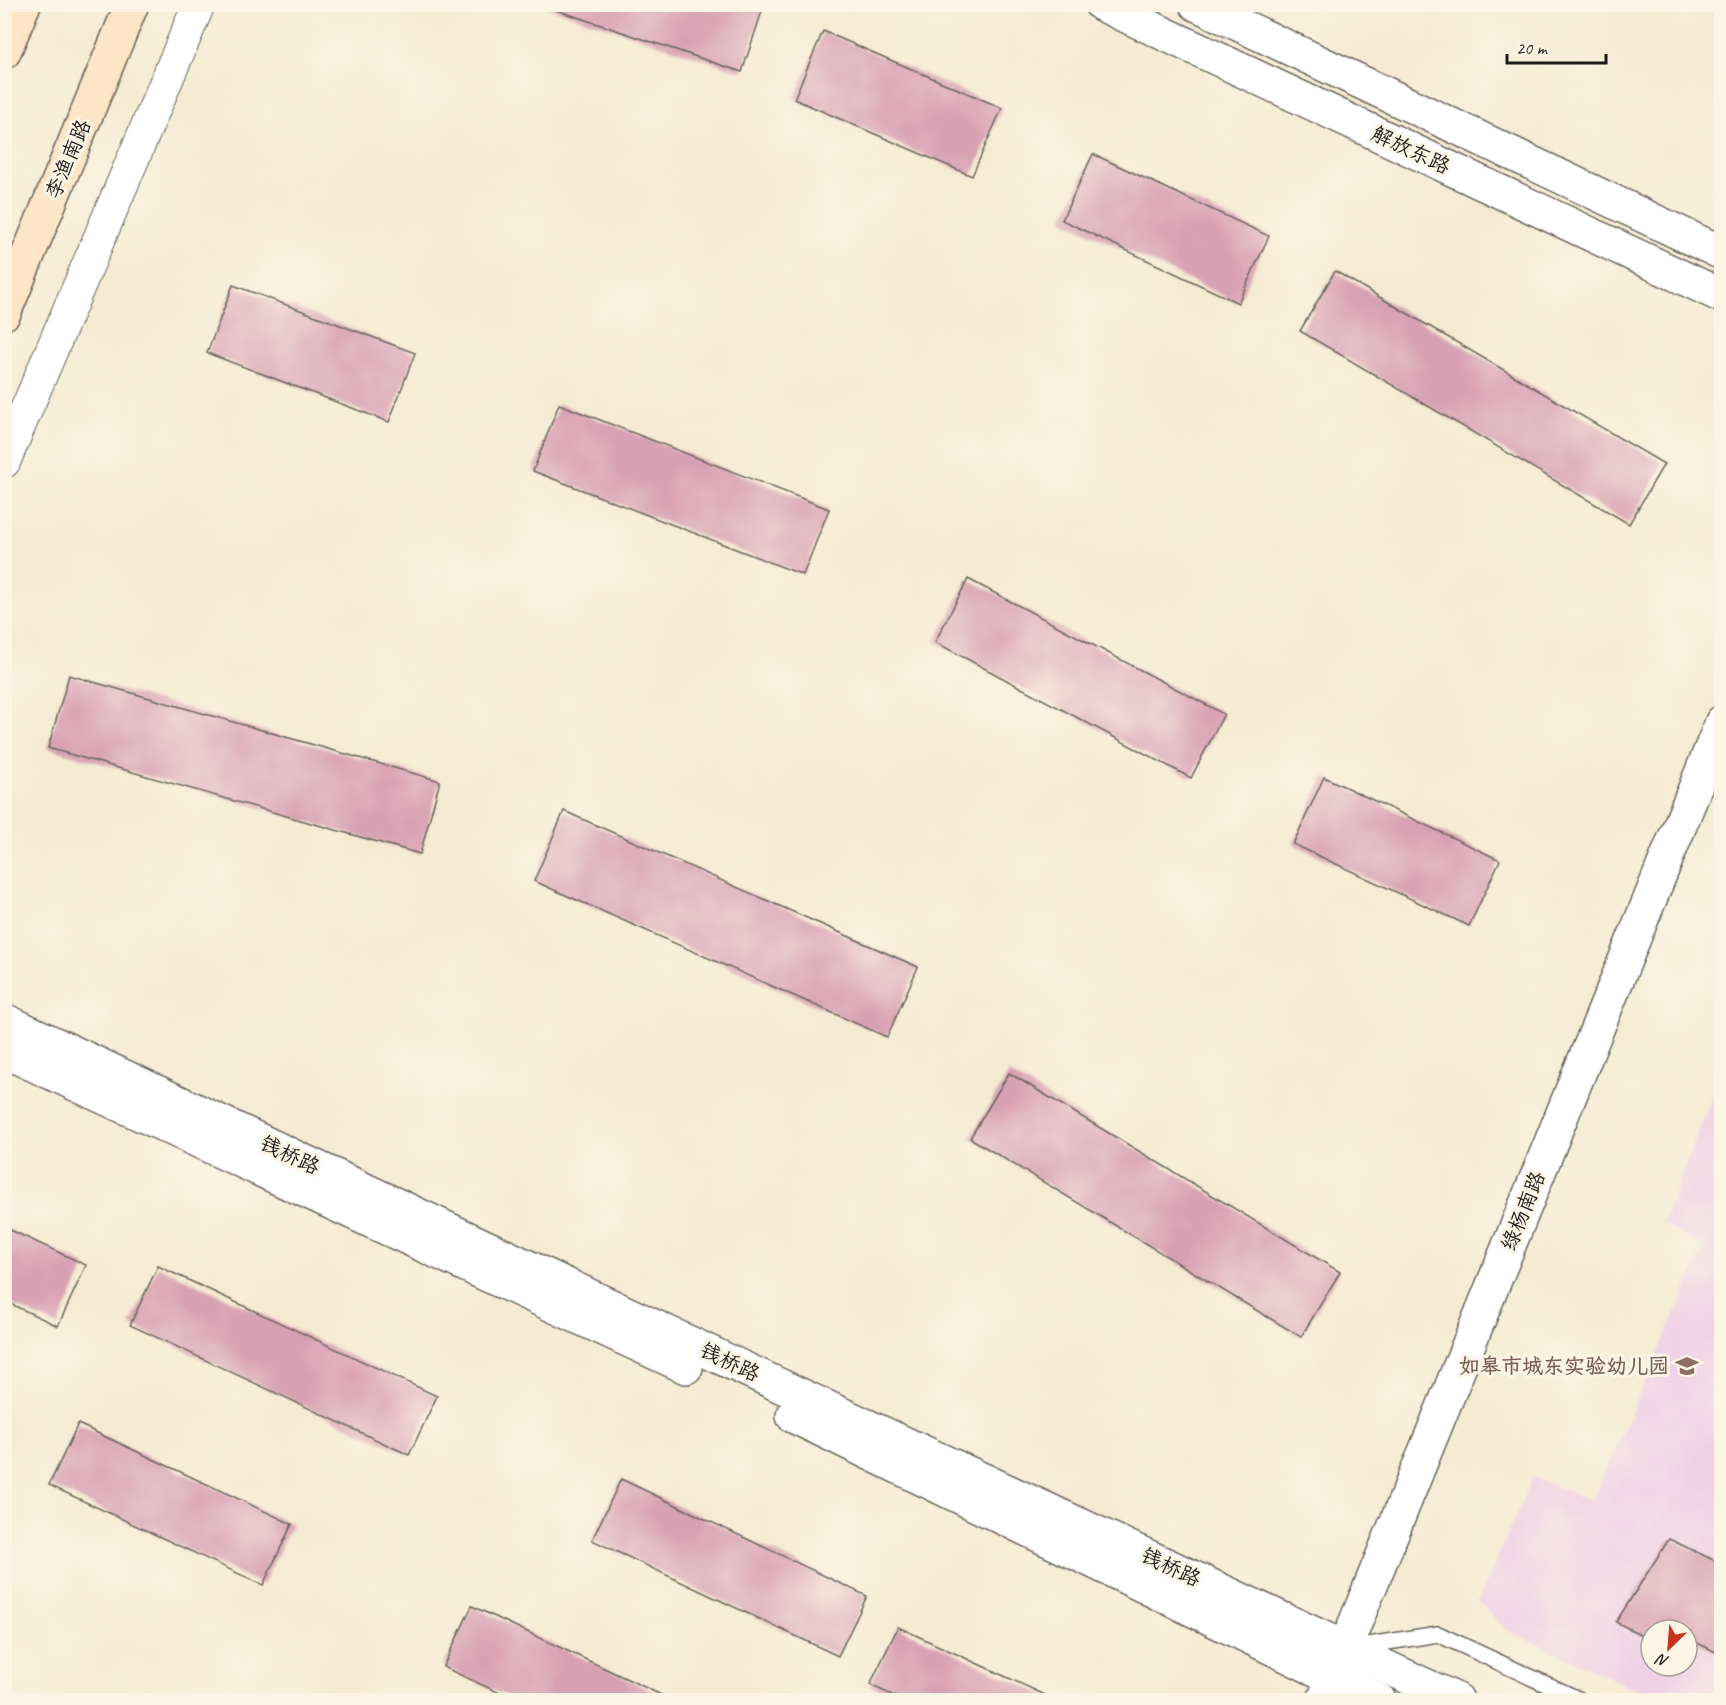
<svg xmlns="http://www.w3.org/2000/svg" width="1726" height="1705" font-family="Caveat,'LXGW WenKai TC',sans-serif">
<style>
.built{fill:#efd0e6;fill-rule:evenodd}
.building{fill:#d8a1b3}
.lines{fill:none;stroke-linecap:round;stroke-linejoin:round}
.service-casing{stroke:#68645c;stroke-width:18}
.minor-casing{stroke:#68645c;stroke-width:34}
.tertiary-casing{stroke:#68645c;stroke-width:36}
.secondary-casing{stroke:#68645c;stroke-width:36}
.service{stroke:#fff;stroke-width:15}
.minor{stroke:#fff;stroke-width:32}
.tertiary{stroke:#fff;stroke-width:33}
.secondary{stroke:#fde5c5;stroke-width:33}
.labels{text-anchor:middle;stroke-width:6;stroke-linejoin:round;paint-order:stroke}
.street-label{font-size:21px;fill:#1c1c1c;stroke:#fcf5e5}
.education-label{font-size:21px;font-weight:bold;fill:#785e54;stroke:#fcf5e5;text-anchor:end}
</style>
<rect width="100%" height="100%" fill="#fcf5e5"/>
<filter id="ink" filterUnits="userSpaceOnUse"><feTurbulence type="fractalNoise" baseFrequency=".0167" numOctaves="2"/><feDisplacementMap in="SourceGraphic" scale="12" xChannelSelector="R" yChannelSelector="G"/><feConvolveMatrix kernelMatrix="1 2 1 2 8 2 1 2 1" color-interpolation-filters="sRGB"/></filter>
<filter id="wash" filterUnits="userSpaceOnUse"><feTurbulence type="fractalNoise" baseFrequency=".008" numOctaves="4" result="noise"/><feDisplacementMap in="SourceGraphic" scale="24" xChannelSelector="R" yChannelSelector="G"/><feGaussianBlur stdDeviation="1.35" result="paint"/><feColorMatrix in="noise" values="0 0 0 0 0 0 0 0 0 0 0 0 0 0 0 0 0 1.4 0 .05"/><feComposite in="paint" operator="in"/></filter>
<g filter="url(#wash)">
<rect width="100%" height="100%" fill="#f5ebd3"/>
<path class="built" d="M1721 1075V1700H1658L1507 1630 1478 1601 1533 1477 1592 1501 1705 1247 1662 1224ZM1651 1630H1687V1666H1651Z"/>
<g id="blocks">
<g class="building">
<path d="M538 4H761L764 5 742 72Z"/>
<path d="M823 31 1002 108 972 176 794 99Z"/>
<path d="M1093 154 1269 236 1238 303 1062 220Z"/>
<path d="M1335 271 1664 464 1629 524 1300 331Z"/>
<path d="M233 285 415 353 389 422 207 353Z"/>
<path d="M559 404 829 509 803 575 533 471Z"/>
<path d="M968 579 1224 714 1191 778 935 642Z"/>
<path d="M69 675 440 781 420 854 48 748Z"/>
<path d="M1324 777 1500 860 1469 926 1293 844Z"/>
<path d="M564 811 918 967 887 1037 534 881Z"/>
<path d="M1009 1073 1340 1272 1301 1337 970 1138Z"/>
<path d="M4 1227 86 1265 58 1326 4 1301Z"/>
<path d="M158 1266 437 1396 409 1455 130 1325Z"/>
<path d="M78 1424 292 1524 263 1585 49 1485Z"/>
<path d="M621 1479 867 1596 838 1656 592 1540Z"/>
<path d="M1669 1539 1722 1564V1655L1687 1638V1630H1651V1640L1616 1622Z"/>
<path d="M472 1606 672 1700H515L443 1667Z"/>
<path d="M898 1627 1056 1700H903L870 1685Z"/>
</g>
</g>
</g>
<g filter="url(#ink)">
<use href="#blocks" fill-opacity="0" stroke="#68645c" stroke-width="1.5"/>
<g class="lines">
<g class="service-casing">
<path id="service" d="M1356 1647 1438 1634 1580 1700"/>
</g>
<g class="minor-casing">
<path id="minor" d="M4 462 199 4"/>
</g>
<g class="tertiary-casing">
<g id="tertiary">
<path d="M1101 4 1722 296"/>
<path d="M1196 4 1722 253"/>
<path d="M4 1020 783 1387 1457 1700"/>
<path d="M4 1051 686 1367"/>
<path d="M793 1416 1379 1700"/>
<path d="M1324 1700 1722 722"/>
</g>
</g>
<g class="secondary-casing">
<g id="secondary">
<path d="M4 52 24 4"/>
<path d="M4 313 132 4"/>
</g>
</g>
<use href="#service" class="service"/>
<use href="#minor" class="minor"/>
<use href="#tertiary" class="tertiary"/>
<use href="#secondary" class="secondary"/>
</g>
</g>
<defs>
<g id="school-bare" transform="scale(1.8)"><path d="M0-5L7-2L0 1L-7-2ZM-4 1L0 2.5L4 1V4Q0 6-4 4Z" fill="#8d6e63" stroke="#fcf5e5" stroke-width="2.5" paint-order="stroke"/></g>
</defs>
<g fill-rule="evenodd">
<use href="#school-bare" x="1687" y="1366"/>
</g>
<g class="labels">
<g class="street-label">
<text transform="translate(1411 150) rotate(25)" y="7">解放东路</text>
<text transform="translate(68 159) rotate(-67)" y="7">李渔南路</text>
<text transform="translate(290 1155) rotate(25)" y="7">钱桥路</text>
<text transform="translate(1523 1211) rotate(-68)" y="7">绿杨南路</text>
<text transform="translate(730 1362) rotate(25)" y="7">钱桥路</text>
<text transform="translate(1171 1567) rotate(25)" y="7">钱桥路</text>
</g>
<g class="education-label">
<text x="1669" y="1373">如皋市城东实验幼儿园</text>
</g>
</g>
<rect width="1726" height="1705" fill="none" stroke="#fcf5e5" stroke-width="24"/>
<g transform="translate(1669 1648) rotate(205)"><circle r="28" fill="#fcf5e5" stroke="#a29e95" stroke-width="1.5"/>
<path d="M0-4.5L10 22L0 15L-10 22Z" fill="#c8321e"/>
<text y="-9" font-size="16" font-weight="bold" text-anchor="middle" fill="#1c1c1c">N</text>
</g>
<path d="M1507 54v9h99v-9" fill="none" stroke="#1c1c1c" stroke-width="3"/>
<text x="1516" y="54" font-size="18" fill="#1c1c1c" stroke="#fcf5e5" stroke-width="4.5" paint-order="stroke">20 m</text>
</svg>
